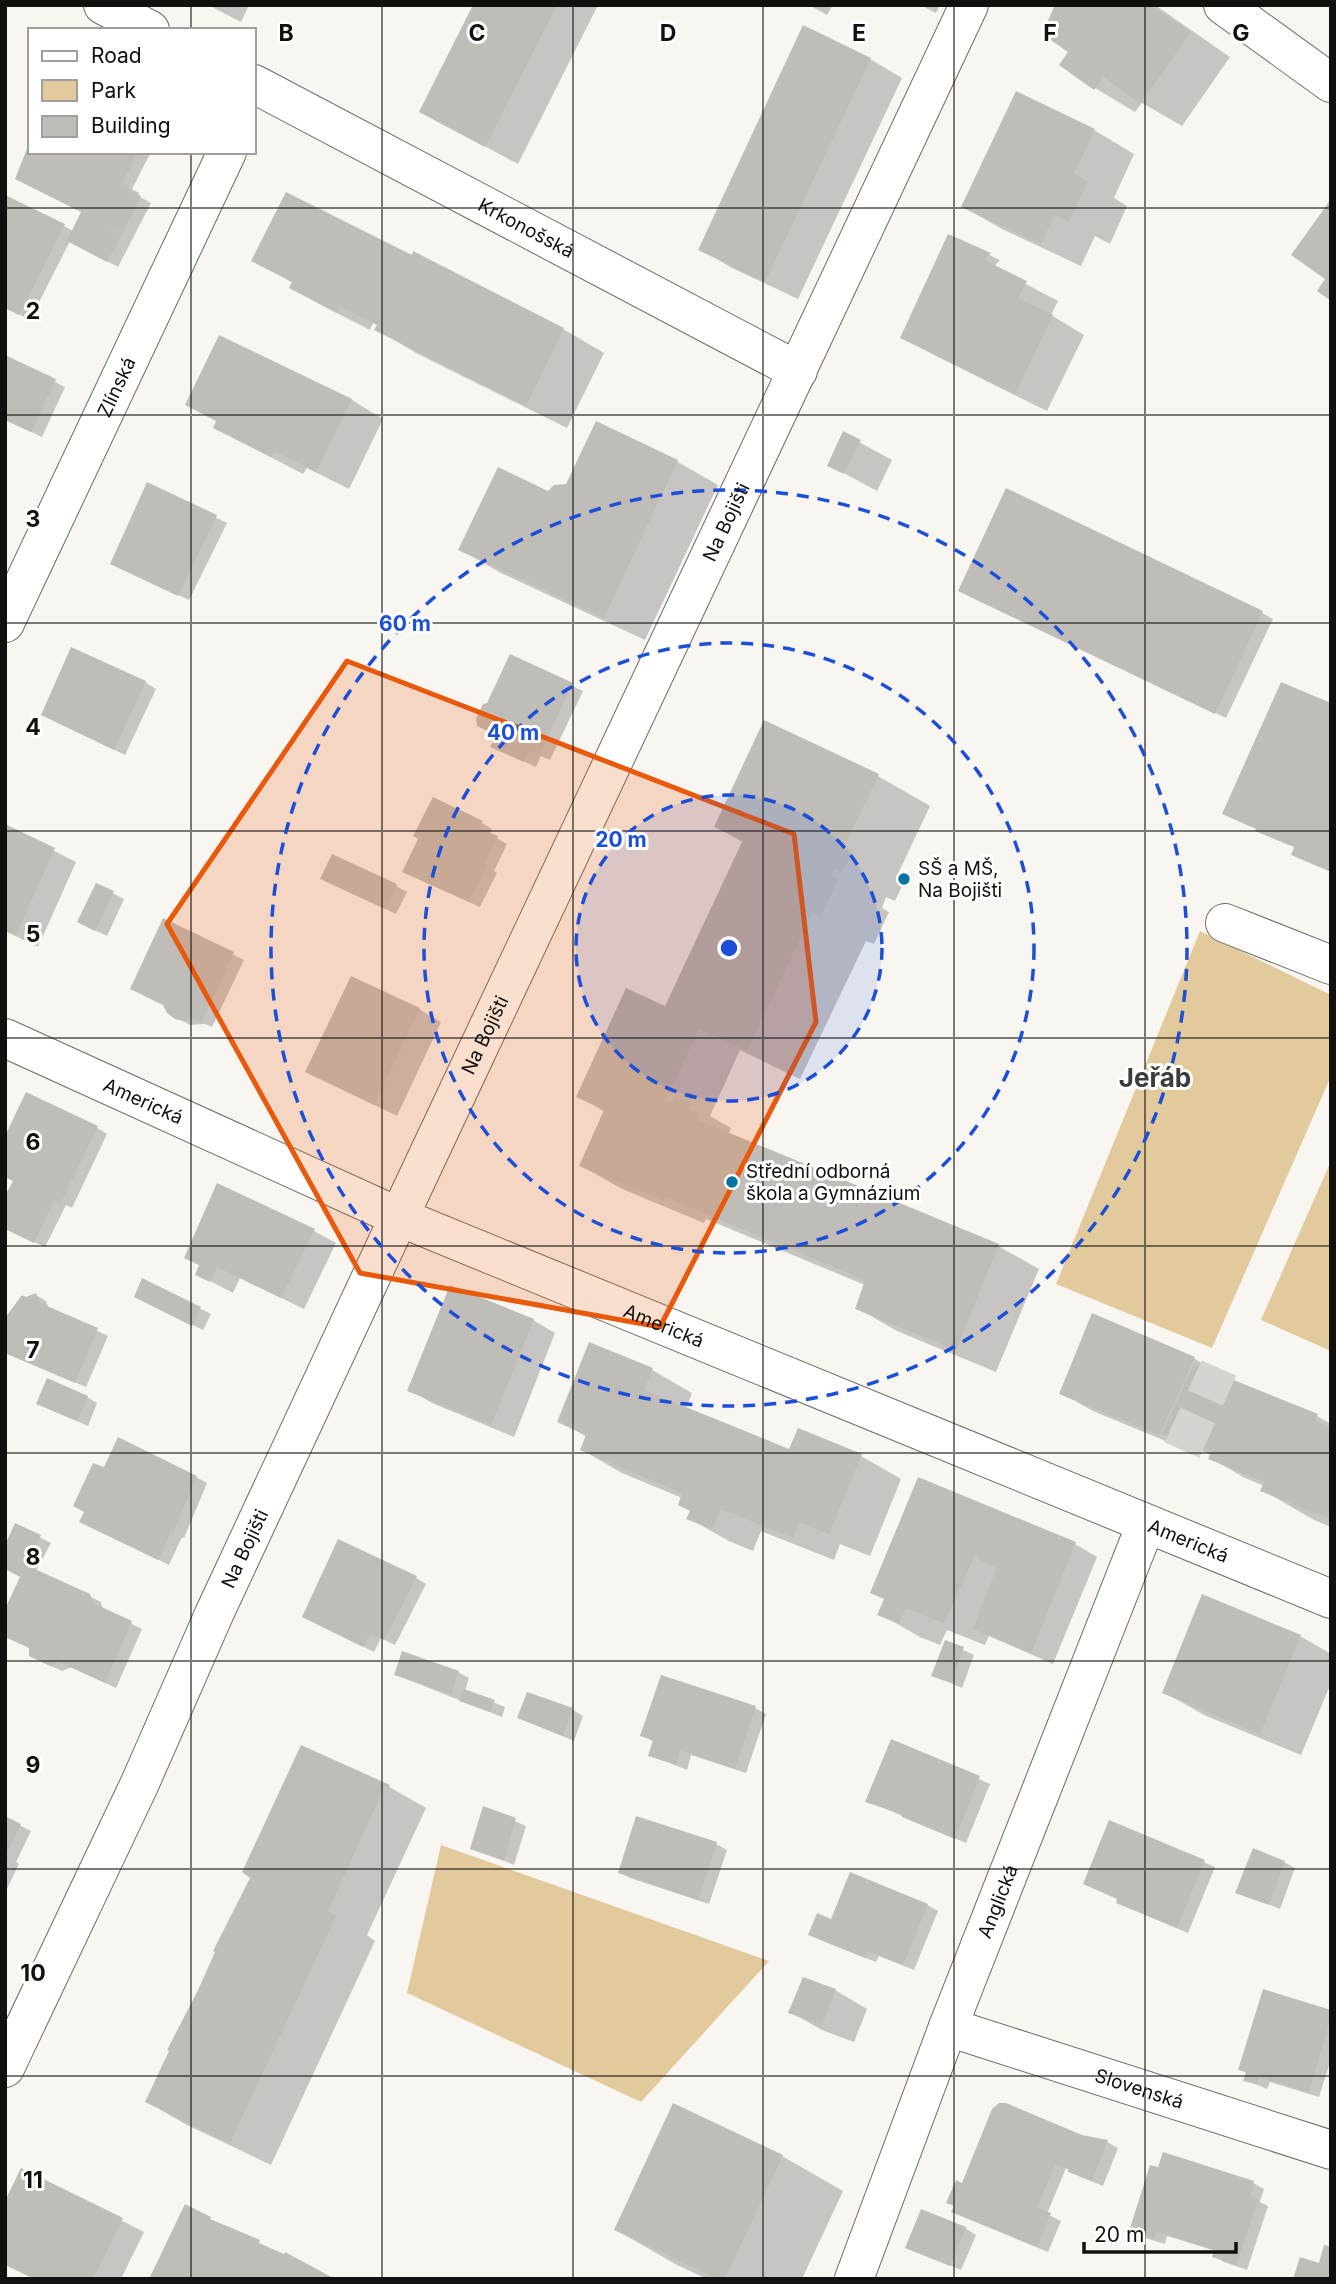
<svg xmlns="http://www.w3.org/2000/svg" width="1336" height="2284" font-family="Inter,sans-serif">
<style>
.green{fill:#e3ca9d}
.shadow{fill:#0003}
.building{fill:#c0bdb9}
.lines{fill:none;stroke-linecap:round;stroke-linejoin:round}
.minor-tunnel{stroke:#d6d4d0;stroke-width:38;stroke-dasharray:38 19;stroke-linecap:butt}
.minor-casing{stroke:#6d6b68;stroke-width:40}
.minor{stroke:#fff;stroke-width:38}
.marked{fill:#e8590c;fill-opacity:0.2;stroke:#e8590c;stroke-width:5;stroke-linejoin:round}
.grid{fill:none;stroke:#11100e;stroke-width:2;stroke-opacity:0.55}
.ring{fill:none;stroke:#1d4ed8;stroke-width:3.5;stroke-dasharray:12 9}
.poi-dot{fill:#02749f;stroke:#fff;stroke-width:2.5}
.labels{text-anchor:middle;stroke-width:6;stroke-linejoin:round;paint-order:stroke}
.street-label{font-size:19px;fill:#11100e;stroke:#fff}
.poi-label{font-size:19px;fill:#11100e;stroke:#fff;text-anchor:start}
.district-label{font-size:26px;font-weight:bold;fill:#3e3c38;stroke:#fff}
.grid-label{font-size:23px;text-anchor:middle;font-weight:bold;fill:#11100e;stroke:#fff;stroke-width:6;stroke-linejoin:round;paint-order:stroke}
.centre{fill:#1d4ed8;stroke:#fff;stroke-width:3.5}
.ring-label{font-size:21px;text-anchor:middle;font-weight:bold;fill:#1d4ed8;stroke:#fff;stroke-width:6;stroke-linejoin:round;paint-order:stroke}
</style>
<rect width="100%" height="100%" fill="#f9f6f2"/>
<g class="green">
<path d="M1200 931 1331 995V1076L1212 1348 1056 1284Z"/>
<path d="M1331 1161V1351L1261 1320Z"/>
<path d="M441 1845 769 1961 641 2102 407 1993Z"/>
</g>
<g class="shadow">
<path d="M208 5H249L241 22Z"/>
<path d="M475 5H598L518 164 421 112Z"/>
<path d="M809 5H833L827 15Z"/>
<path d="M920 5H936L939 7 936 13Z"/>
<path d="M1057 5H1155L1230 57 1182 126 1142 103 1135 112 1095 88 1071 51Z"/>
<path d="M870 59 902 78 798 299 732 268 700 249Z"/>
<path d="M1094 130 1134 154 1114 198 1127 206 1110 244 1095 236 1081 266 1004 230 963 207Z"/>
<path d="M30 152H151L132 189 139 193 138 196 151 203 118 267 70 241 30 320 5 307 64 226 73 231 83 212Z"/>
<path d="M949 236 1000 260 994 267 1058 301 1051 315 1084 335 1047 411 934 355 902 337Z"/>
<path d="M253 260 563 329 604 353 567 428 416 353 376 329 378 325 373 323 370 330 323 306 291 288 293 283Z"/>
<path d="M220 338 352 400 383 419 349 489 307 468 303 474 215 428 218 422Z"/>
<path d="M8 358 65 387 42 437 5 420V363Z"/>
<path d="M596 424 678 462 718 485 645 640 501 573 461 550 549 493 567 486Z"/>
<path d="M844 434 892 460 877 491 829 465Z"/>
<path d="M148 485 227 523 189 600 123 569Z"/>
<path d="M971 597 1262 613 1273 619 1226 718Z"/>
<path d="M510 656 583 691 550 760 541 756 536 767 503 752 488 705Z"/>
<path d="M145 682 156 689 125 755 53 720Z"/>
<path d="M878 776 930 806 896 878 904 882 895 901 886 897 882 908 889 912 874 944 866 941 800 1079 740 1050 710 1116 731 1128 729 1134 998 1246 1039 1269 996 1372 897 1331 857 1308 865 1285 706 1219 704 1223 622 1189 581 1166 605 1112 578 1096 666 1008 744 843 716 827Z"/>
<path d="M482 823 492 829 490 834 507 844 494 871 497 873 480 907 415 877Z"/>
<path d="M5 826 76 862 38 947 5 931Z"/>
<path d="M333 884 396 886 407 892 396 914Z"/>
<path d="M97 885 124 899 107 936 90 928Z"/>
<path d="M164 921 244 960 212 1027 205 1024 190 1025 179 1019Z"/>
<path d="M419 1009 441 1022 397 1116 307 1072Z"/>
<path d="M97 1128 107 1134 72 1208 66 1205 45 1247 5 1228Z"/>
<path d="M314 1231 336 1243 304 1309 240 1278 233 1293 197 1274Z"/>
<path d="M143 1280 211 1314 203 1330 147 1302Z"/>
<path d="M36 1295 46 1301 49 1309 108 1336 86 1387 5 1353V1321L26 1299Z"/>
<path d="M1093 1316 1195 1359 1226 1378 1317 1416 1331 1424V1527L1314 1520 1262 1490 1264 1486 1243 1477 1211 1458 1212 1455 1194 1448 1192 1452 1093 1411 1061 1393Z"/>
<path d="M533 1320 555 1333 514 1437 432 1403 410 1390Z"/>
<path d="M652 1370 692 1393 686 1409 790 1451 861 1456 901 1479 870 1556 840 1544 834 1560 761 1531 753 1551 729 1541 688 1518 692 1511 682 1498 622 1473 582 1450 587 1437 559 1421Z"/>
<path d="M87 1397 97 1403 88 1426 49 1409Z"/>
<path d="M105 1470 196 1477 207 1483 184 1538 182 1537 169 1565 92 1527Z"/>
<path d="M919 1479 1075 1544 1097 1557 1053 1664 989 1636 985 1645 947 1630 940 1645 920 1637 880 1614 886 1600Z"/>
<path d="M16 1525 51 1543 36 1571 89 1596 101 1602 103 1610 142 1629 116 1688 72 1667 62 1671 42 1662 22 1577Z"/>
<path d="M416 1578 426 1584 395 1645 381 1638 374 1652 315 1623Z"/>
<path d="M1300 1636 1331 1654V1683L1301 1755 1204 1715 1164 1692Z"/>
<path d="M946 1642 974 1655 962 1688 933 1675Z"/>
<path d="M458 1672 469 1678 465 1691 505 1707 502 1717 396 1675Z"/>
<path d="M662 1677 755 1708 766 1714 746 1773 691 1755 687 1770 650 1755 654 1742 642 1735Z"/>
<path d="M528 1694 573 1710 583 1716 574 1741 519 1718Z"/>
<path d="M892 1742 990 1784 966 1843 867 1801Z"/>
<path d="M386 1785 426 1808 367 1935 375 1941 271 2165 187 2125 147 2102 200 1990Z"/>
<path d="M484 1808 526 1826 514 1865 473 1848Z"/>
<path d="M5 1818 31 1831 16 1862 19 1864 5 1893Z"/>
<path d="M1110 1823 1215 1867 1188 1933 1129 1908 1118 1902 1119 1899 1085 1884Z"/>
<path d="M716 1844 727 1850 709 1904 630 1878 620 1872Z"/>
<path d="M1284 1862 1295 1868 1280 1909 1237 1892Z"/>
<path d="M927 1905 938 1911 914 1970 879 1956 876 1962 821 1940Z"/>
<path d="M835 1990 867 2009 854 2042 822 2030 790 2012Z"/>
<path d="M1331 2012V2059L1319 2097 1270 2082 1267 2089 1246 2080 1248 2074 1240 2069Z"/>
<path d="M1081 2136 1107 2142 1118 2148 1103 2186 1081 2177 1066 2168 1047 2214 1061 2221 1048 2252 964 2217 963 2186Z"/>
<path d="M782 2156 843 2191 802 2279H707L677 2265 616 2230Z"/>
<path d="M22 2170 144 2232 121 2279H38Z"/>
<path d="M1253 2183 1264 2189 1260 2202 1268 2206 1247 2270 1224 2262 1214 2256 1216 2251 1167 2236 1165 2244 1142 2237 1131 2230Z"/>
<path d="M965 2228 976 2235 961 2270 907 2247Z"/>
</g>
<g class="building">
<path d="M473 5H557L485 147 419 112Z"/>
<path d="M1055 5H1149L1191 32 1140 104 1104 77 1094 90 1059 65 1068 52 1042 34Z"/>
<path d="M803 25 871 58 765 282 698 250Z"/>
<path d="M1016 91 1095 129 1074 174 1088 181 1069 222 1054 215 1041 244 961 207Z"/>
<path d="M30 141V152H138L121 186H123L125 183 129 185 127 189 141 196 122 233 98 222 122 234 107 262 67 241 81 212 15 179Z"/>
<path d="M286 192 412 255 413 251 564 328 526 406 374 330 377 325 340 306 337 313 289 288 292 282 251 261Z"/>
<path d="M5 195 65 224 19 315 5 308Z"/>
<path d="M1331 199V301L1317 291 1325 279 1291 255Z"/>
<path d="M948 234 991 253 984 260 1027 281 1018 298 1053 315 1015 394 900 338Z"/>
<path d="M219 335 352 399 316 472 274 451 271 457 213 428 216 421 185 405Z"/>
<path d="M7 356 56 379 31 432 5 420Z"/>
<path d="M596 421 678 460 604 618 458 550 498 467 548 491 554 485 566 484Z"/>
<path d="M843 431 861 440 844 474 827 466Z"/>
<path d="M147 482 217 515 178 596 110 564Z"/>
<path d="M1006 488 1263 611 1215 714 958 591Z"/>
<path d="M71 647 146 681 114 750 41 715Z"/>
<path d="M510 654 573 683 539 755 529 751 524 762 490 747 496 735 477 726 476 719 483 704 487 703Z"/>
<path d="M1281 682 1331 703V872L1291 855 1294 847 1255 831 1256 829 1222 814Z"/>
<path d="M764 720 879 774 844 847 853 851 842 873 834 869 831 876 838 880 821 916 813 912 747 1051 699 1029 666 1100 672 1103 675 1096 692 1103 689 1109 699 1114 698 1120 999 1244 956 1350 855 1309 865 1280 665 1197 664 1201 579 1166 604 1110 576 1097 626 988 665 1006 743 840 714 827Z"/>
<path d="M433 797 483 821 479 828 498 836 484 864 487 865 469 902 402 872 418 839 413 836Z"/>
<path d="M5 824 55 848 16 935 5 931Z"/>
<path d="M332 854 397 884 385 909 320 879Z"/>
<path d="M96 883 114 891 95 931 77 922Z"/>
<path d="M163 918 234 952 201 1023 193 1019 184 1021 175 1019 167 1013 163 1005 130 989Z"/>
<path d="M351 976 420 1008 374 1105 305 1072Z"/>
<path d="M26 1092 98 1126 61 1203 54 1200 34 1243 5 1229V1196L13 1181 5 1177V1136Z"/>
<path d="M217 1183 315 1229 281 1298 217 1267 210 1282 195 1275 199 1265 184 1258Z"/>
<path d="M142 1278 201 1307 192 1326 134 1297Z"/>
<path d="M450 1285 534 1319 491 1425 407 1391Z"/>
<path d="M36 1293 40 1303 98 1328 75 1383 5 1353V1318L22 1295 26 1297Z"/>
<path d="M1092 1313 1195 1357 1159 1435 1059 1394Z"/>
<path d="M589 1342 653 1368 644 1390 789 1449 798 1428 862 1454 829 1534 799 1522 793 1538 721 1509 712 1529 686 1519 690 1511 678 1505 682 1493 580 1450 586 1435 557 1422Z"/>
<path d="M1194 1364 1318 1414 1315 1421 1331 1428V1519L1260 1491 1264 1482 1208 1459 1211 1452 1162 1434Z"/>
<path d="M47 1378 88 1396 77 1421 36 1404Z"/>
<path d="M118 1437 197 1476 173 1533 171 1532 158 1560 79 1522 84 1512 73 1506 93 1463 104 1467Z"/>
<path d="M918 1477 1076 1542 1031 1653 973 1629 997 1567 979 1560 980 1557 975 1555 944 1623 906 1608 899 1624 877 1615 884 1599 870 1593Z"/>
<path d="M15 1523 41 1535 26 1565 90 1594 93 1603 132 1621 105 1683 59 1662 50 1666 29 1656V1648L5 1637V1609L20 1577 5 1569V1545Z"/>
<path d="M338 1539 417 1576 384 1640 370 1633 363 1647 302 1617Z"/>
<path d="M1202 1594 1301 1635 1260 1734 1162 1693Z"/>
<path d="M945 1640 964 1647 951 1683 931 1676Z"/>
<path d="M402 1651 459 1671 451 1694 394 1675Z"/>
<path d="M661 1675 756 1706 735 1769 680 1750 676 1765 648 1756 653 1740 640 1736Z"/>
<path d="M464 1689 495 1700 490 1712 459 1701Z"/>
<path d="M527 1692 573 1708 563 1736 517 1718Z"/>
<path d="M891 1739 980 1776 955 1839 902 1817V1814L865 1802Z"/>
<path d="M301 1745 390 1785 388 1788 385 1786 328 1911 336 1916 230 2143 145 2102 169 2051 167 2050 198 1990 215 1952 213 1951 250 1878 242 1872Z"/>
<path d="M483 1806 516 1818 504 1861 470 1849Z"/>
<path d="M5 1816 21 1824 6 1855 9 1857 5 1865Z"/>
<path d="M636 1816 717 1842 698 1900 618 1873Z"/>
<path d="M1109 1820 1205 1860 1177 1928 1116 1903 1117 1899 1083 1884Z"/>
<path d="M1253 1848 1285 1861 1269 1905 1235 1893Z"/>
<path d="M850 1872 928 1904 903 1965 867 1951 865 1958 808 1935 817 1913 831 1919Z"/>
<path d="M803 1977 836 1989 822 2025 788 2013Z"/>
<path d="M1263 1989 1331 2010V2017L1309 2092 1259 2077 1256 2084 1243 2081 1246 2072 1238 2070Z"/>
<path d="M673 2103 783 2155 725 2279H718L614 2230Z"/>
<path d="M999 2103H1006L1082 2135 1108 2140 1092 2181 1068 2172V2169L1055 2164 1037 2208 1051 2213 1037 2247 951 2212 954 2206 946 2203 956 2180 962 2183 992 2109Z"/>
<path d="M1163 2152 1254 2181 1250 2197 1258 2199 1236 2265 1212 2257 1214 2250 1157 2231 1154 2239 1129 2231 1150 2165 1158 2167Z"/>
<path d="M21 2168 123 2218 93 2279H34L5 2265V2201Z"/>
<path d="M185 2204 211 2217 210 2219 260 2240 259 2243 284 2254 285 2252 335 2279H149Z"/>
<path d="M921 2209 966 2227 950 2266 905 2248Z"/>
<path d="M1324 2245 1331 2247V2279H1293L1300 2257 1319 2263Z"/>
</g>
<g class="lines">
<path class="minor-tunnel" d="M1182 1450 1219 1368"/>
<g class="minor-casing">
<g id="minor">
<path d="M103 5 150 30"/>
<path d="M1223 5 1331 83"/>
<path id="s1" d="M254 84 798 371"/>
<path id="s2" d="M5 623 227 152"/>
<path d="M1225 923 1331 965"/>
<path id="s3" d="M5 1038 399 1217 1331 1599"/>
<path id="s4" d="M948 2027 1331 2150"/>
<path id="s5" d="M5 2068 140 1783 215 1612 399 1217 969 5"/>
<path id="s6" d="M854 2279 948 2027 1146 1524"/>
</g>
</g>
<use href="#minor" class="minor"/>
</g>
<path class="marked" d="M347 661 794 834 816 1022 660 1327 360 1273 167 924Z"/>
<path class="grid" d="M191 5V30M382 5V2279M573 5V2279M763 5V2279M954 5V2279M1145 5V2279M191 152V2279M5 208H1331M5 415H1331M5 623H1331M5 831H1331M5 1038H1331M5 1246H1331M5 1453H1331M5 1661H1331M5 1869H1331M5 2076H1331"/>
<circle cx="729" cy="948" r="153" fill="#1d4ed8" fill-opacity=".12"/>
<g class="ring">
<circle cx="729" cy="948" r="153"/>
<circle cx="729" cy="948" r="305"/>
<circle cx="729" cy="948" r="458"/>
</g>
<g class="poi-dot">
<circle cx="904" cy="879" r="7"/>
<circle cx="732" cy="1182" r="7"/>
</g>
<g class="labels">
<g class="street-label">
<text dy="7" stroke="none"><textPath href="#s1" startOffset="308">Krkonošská</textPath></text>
<text dy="7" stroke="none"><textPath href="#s2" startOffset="261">Zlínská</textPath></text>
<text dy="7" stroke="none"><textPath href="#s5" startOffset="1706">Na Bojišti</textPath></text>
<text dy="7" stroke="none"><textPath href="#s5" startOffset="1139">Na Bojišti</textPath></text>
<text dy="7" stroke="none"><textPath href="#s3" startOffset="152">Americká</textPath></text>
<text dy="7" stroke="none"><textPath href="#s3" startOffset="719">Americká</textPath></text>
<text dy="7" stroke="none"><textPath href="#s3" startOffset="1286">Americká</textPath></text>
<text dy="7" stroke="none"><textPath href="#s5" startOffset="572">Na Bojišti</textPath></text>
<text dy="7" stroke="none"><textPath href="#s6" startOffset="404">Anglická</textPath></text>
<text dy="7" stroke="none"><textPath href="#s4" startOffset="201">Slovenská</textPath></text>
</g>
<g class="poi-label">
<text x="918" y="875">SŠ a MŠ,<tspan x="918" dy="22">Na Bojišti</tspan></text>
<text x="746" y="1178">Střední odborná<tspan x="746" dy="22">škola a Gymnázium</tspan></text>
</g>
<g class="district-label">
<text x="1155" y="1087">Jeřáb</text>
</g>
</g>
<g class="grid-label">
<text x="286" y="41">B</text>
<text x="477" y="41">C</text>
<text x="668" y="41">D</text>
<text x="859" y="41">E</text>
<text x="1050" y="41">F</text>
<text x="1241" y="41">G</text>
<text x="33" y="319">2</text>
<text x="33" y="527">3</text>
<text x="33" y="735">4</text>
<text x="33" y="942">5</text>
<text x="33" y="1150">6</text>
<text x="33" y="1358">7</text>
<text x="33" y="1565">8</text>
<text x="33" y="1773">9</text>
<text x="33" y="1981">10</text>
<text x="33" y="2188">11</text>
</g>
<circle cx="729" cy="948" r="10" class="centre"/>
<g class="ring-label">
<text x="405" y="631">60 m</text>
<text x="513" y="740">40 m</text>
<text x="621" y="847">20 m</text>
</g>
<rect width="1336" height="2284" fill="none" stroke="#11100e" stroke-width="14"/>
<rect x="28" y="28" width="228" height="126" fill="#ffffff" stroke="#a09f9f" stroke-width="2"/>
<rect x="42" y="51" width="35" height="10" fill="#ffffff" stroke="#a09f9f" stroke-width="2"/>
<text x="91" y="63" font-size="21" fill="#11100e">Road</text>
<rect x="42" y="80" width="35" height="21" fill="#e3ca9d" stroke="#a09f9f" stroke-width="2"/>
<text x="91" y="98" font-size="21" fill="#11100e">Park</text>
<rect x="42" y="116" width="35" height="21" fill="#c0bdb9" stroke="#a09f9f" stroke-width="2"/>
<text x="91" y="133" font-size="21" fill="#11100e">Building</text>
<path d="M1084 2242v10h152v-10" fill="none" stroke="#11100e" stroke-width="3.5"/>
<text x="1094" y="2242" font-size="21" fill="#11100e" stroke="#ffffff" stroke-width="5" paint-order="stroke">20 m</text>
</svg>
